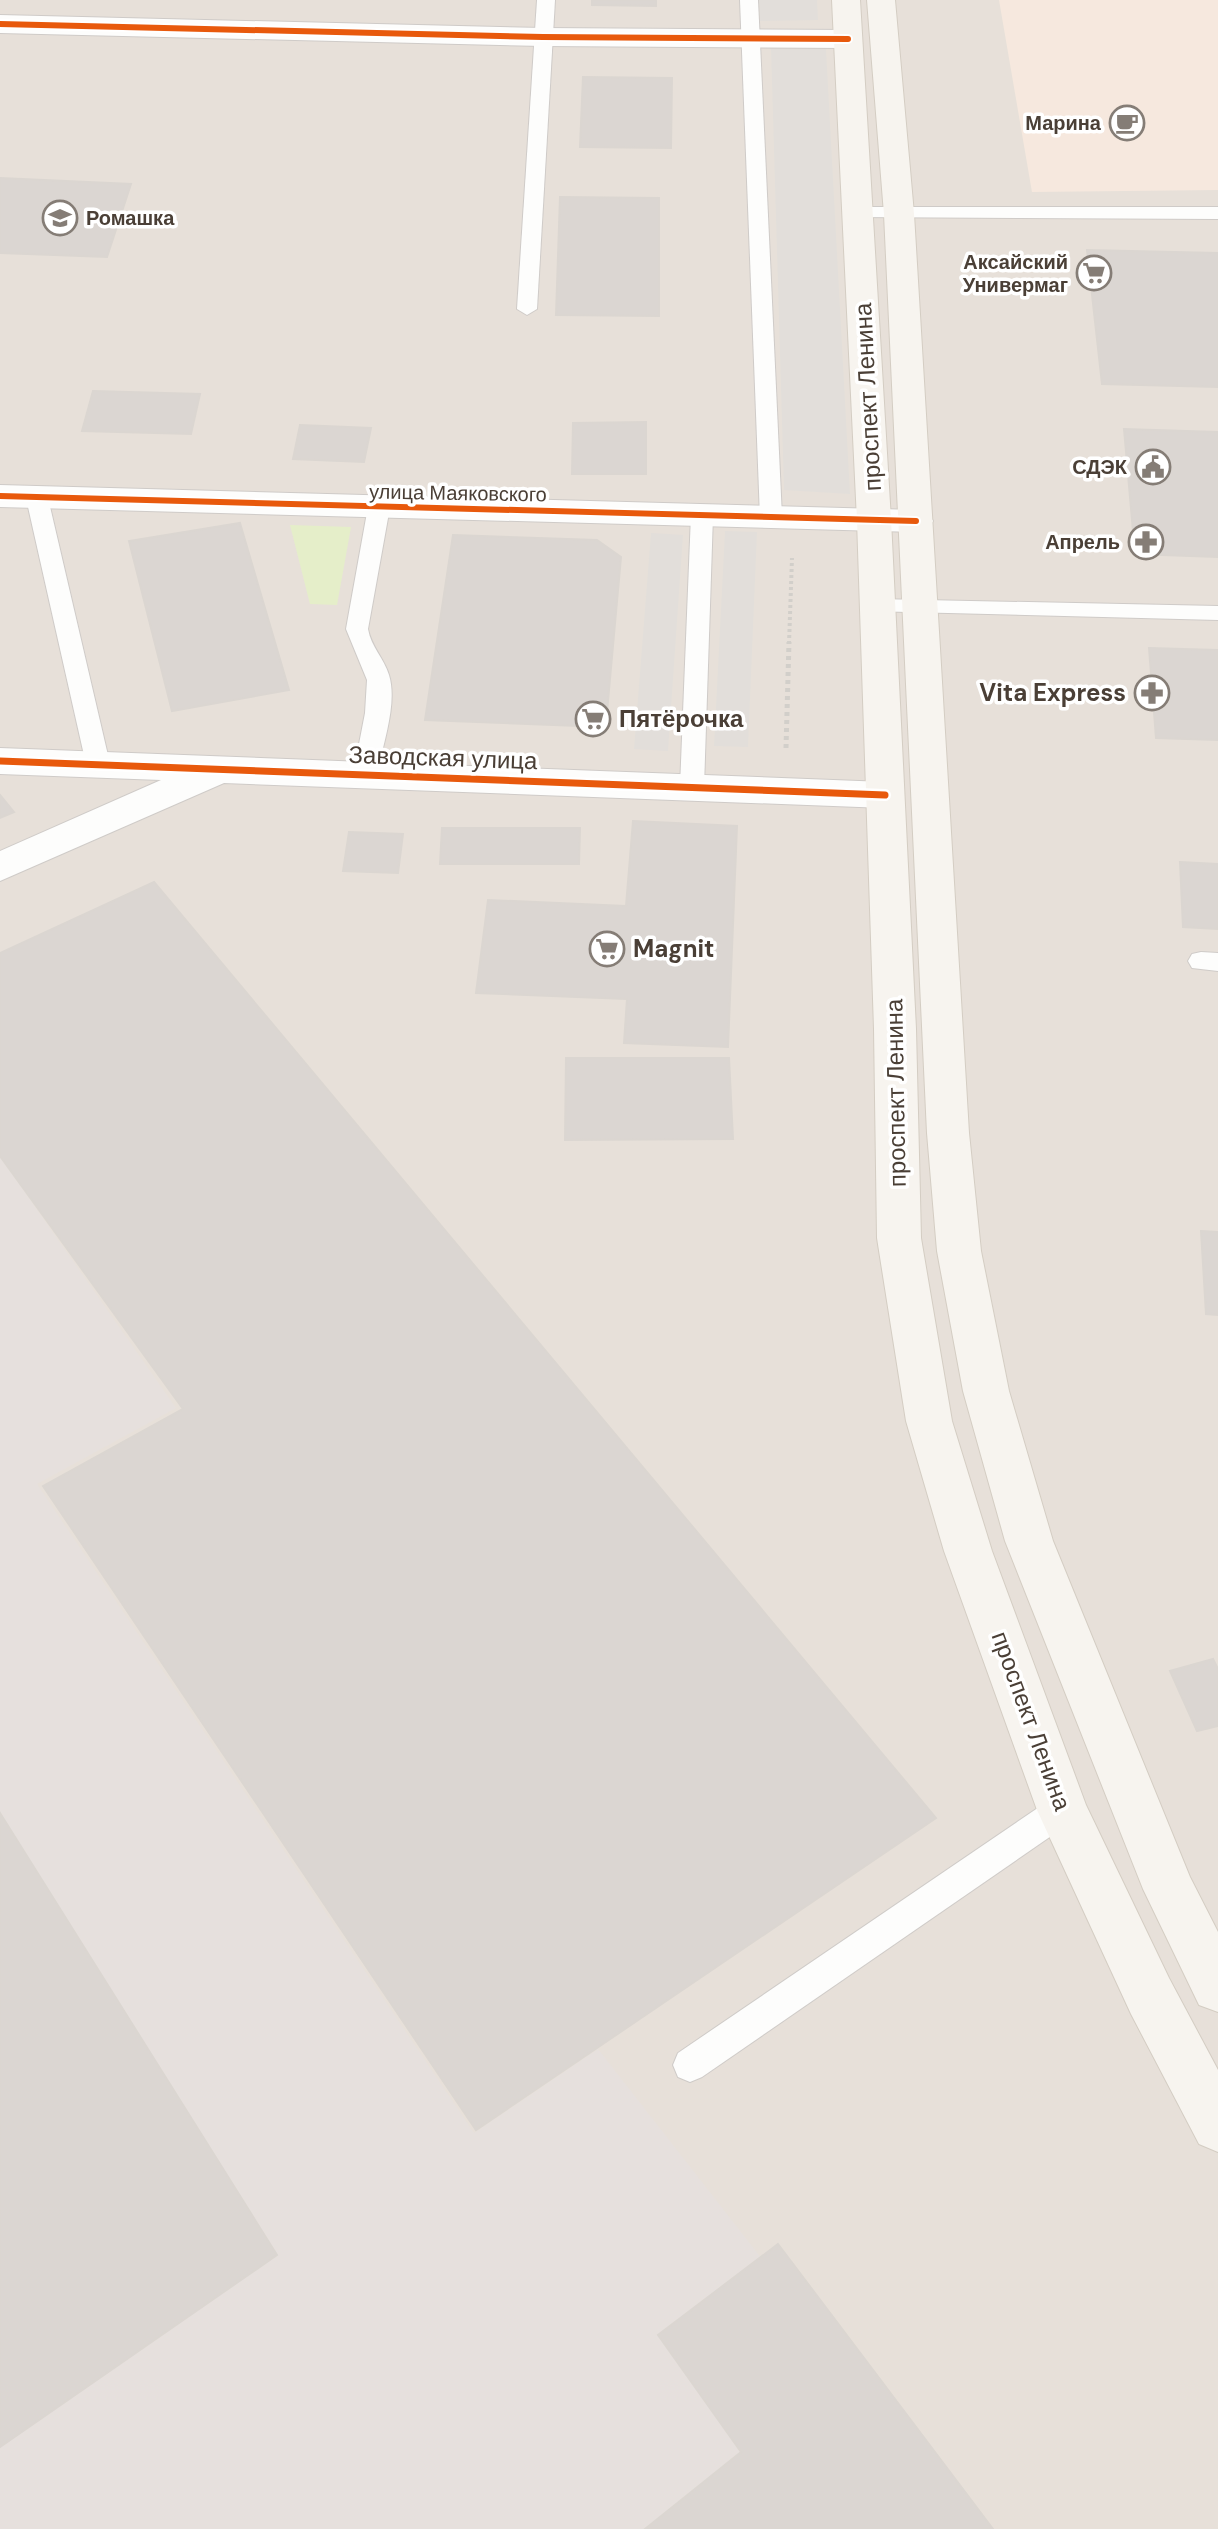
<svg xmlns="http://www.w3.org/2000/svg" width="1218" height="2529" font-family="'DM Sans',sans-serif">
<style>
.residential{fill:#e7e0d9}
.commercial{fill:#f6e8de}
.industrial{fill:#e6e0dd}
.green{fill:#e5eec9}
.parking{fill:#e2deda}
.building{fill:#dbd6d2;stroke:#dbd6d1;stroke-width:2}
.lines{fill:none;stroke-linecap:round;stroke-linejoin:round}
.service-casing{stroke:#cfcbc8;stroke-width:2}
.minor-casing{stroke:#cfcbc8;stroke-width:2}
.secondary-casing{stroke:#d4cdc3;stroke-width:2}
.path-far1{stroke:#d2cfca;stroke-width:4;stroke-dasharray:3 3;stroke-linecap:butt}
.path{stroke:#d2cfca;stroke-width:5;stroke-dasharray:4 4;stroke-linecap:butt}
.service{fill:#fdfdfc;fill-rule:evenodd}
.minor{fill:#fdfdfc;fill-rule:evenodd}
.secondary{fill:#f7f4ef;fill-rule:evenodd}
.cycleway-far1-casing{stroke:#fff;stroke-width:10}
.cycleway-casing{stroke:#fff;stroke-width:12}
.cycleway-far1{stroke:#e8590c;stroke-width:6}
.cycleway{stroke:#e8590c;stroke-width:7}
.labels{text-anchor:middle;stroke-width:7;stroke-linejoin:round;paint-order:stroke}
.far-poi-label{font-size:20px;font-weight:bold;fill:#4a3f36;stroke:#fff;text-anchor:end}
.far-street-label{font-size:20px;fill:#4a3f36;stroke:#fff}
.street-label{font-size:24px;fill:#4a3f36;stroke:#fff}
.poi-label{font-size:24px;font-weight:bold;fill:#4a3f36;stroke:#fff;text-anchor:start}
</style>
<rect width="100%" height="100%" fill="#f2efec"/>
<rect class="residential" x="0" y="0" width="1218" height="2529"/>
<path class="commercial" d="M999 0H1218V190L1032 192Z"/>
<path class="industrial" d="M0 1157 176 1408 37 1484 474 2133 598 2049 973 2529H0Z"/>
<path class="green" d="M290 525 351 527 337 605 310 604Z"/>
<g class="parking">
<path d="M759 0H817L818 20 760 21Z"/>
<path d="M771 48 826 49 850 494 784 490Z"/>
<path d="M725 531 757 532 748 747 714 746Z"/>
<path d="M651 533 683 535 668 751 634 749Z"/>
</g>
<g class="building">
<path d="M592 0H656V6L592 5Z"/>
<path d="M583 77 672 78 671 148 580 147Z"/>
<path d="M0 178 131 184 107 257 0 253Z"/>
<path d="M560 197 659 198V316L556 315Z"/>
<path d="M1087 250 1218 253V387L1102 384Z"/>
<path d="M93 391 200 394 191 434 82 431Z"/>
<path d="M646 422V474H572L573 423Z"/>
<path d="M300 425 371 428 364 462 293 459Z"/>
<path d="M1124 429 1218 432V557L1135 554Z"/>
<path d="M240 523 289 690 172 711 129 541Z"/>
<path d="M453 535 597 540 621 557 607 712 579 726 425 720Z"/>
<path d="M1149 648 1218 650V740L1156 738Z"/>
<path d="M0 795 14 812 0 818Z"/>
<path d="M633 821 737 826 728 1047 624 1043 627 999 476 993 488 900 626 906Z"/>
<path d="M442 828H580L579 864H440Z"/>
<path d="M349 832 403 834 398 873 343 871Z"/>
<path d="M1180 862 1218 864V929L1183 927Z"/>
<path d="M154 882 936 1818 476 2130 43 1486 183 1409 0 1156V953Z"/>
<path d="M566 1058H729L733 1139 565 1140Z"/>
<path d="M1201 1231 1218 1232V1315L1206 1314Z"/>
<path d="M1213 1659 1218 1669V1726L1197 1731 1170 1671Z"/>
<path d="M0 1813 277 2255 0 2447Z"/>
<path d="M778 2244 993 2529H645L741 2452 658 2335Z"/>
</g>
<g class="lines">
<g class="service-casing">
<g id="service">
<path d="M537 0H555L537 309 527 315 517 309Z"/>
<path d="M740 0H758L782 517 779 522H763L760 517Z"/>
<path d="M858 207H1218V219L851 217 848 213Z"/>
<path d="M37 491 45 493 48 498 110 764 106 770 98 772 90 770 86 764 26 498 29 493Z"/>
<path d="M379 500 387 502 390 507 368 629C371 647 384 658 389 675 398 704 382 746 377 775L374 781 365 783 356 781 353 775 365 713 367 680 346 629 368 507 371 502Z"/>
<path d="M702 508 710 510 713 515 704 787 701 793 692 795 683 793 680 787 691 515 694 510Z"/>
<path d="M876 599 1218 606V620L868 611 865 606 868 601Z"/>
<path d="M1201 952 1218 953V971L1192 968 1188 961 1192 954Z"/>
<path d="M1062 1795 1073 1799 1078 1810 1073 1821 702 2077 690 2082 678 2077 673 2065 678 2053 1051 1799Z"/>
</g>
</g>
<g class="minor-casing">
<g id="minor">
<path d="M0 15 543 28 848 30 858 33 862 39 858 45 848 48 543 46 0 33Z"/>
<path d="M0 485 916 510 928 513 933 521 928 529 916 532 0 507Z"/>
<path d="M0 748 885 782 898 786 904 795 898 804 885 808 224 783 0 881V851L161 780 0 774Z"/>
</g>
</g>
<g class="secondary-casing">
<g id="secondary">
<path d="M832 0H860L891 520 916 1029 921 1238 952 1421 992 1551 1086 1805 1169 1978 1218 2070V2152L1199 2144 1131 2014 1037 1810 944 1551 906 1421 877 1238 874 1029 857 520Z"/>
<path d="M867 0H895L914 214 969 1133 981 1251 1009 1391 1053 1541 1190 1877 1218 1932V2012L1199 2005 1143 1889 1005 1541 963 1391 937 1251 927 1133 884 214Z"/>
</g>
</g>
<path class="path-far1" d="M789 644 792 558"/>
<path class="path" d="M786 748 789 642"/>
<use href="#service" class="service"/>
<use href="#minor" class="minor"/>
<use href="#secondary" class="secondary"/>
<g class="cycleway-far1-casing">
<g id="cycleway-far1">
<path d="M0 24 543 37 848 39"/>
<path d="M0 496 916 521"/>
</g>
</g>
<g class="cycleway-casing">
<path id="cycleway" d="M0 761 885 795"/>
</g>
<use href="#cycleway-far1" class="cycleway-far1"/>
<use href="#cycleway" class="cycleway"/>
</g>
<defs>
<g id="cafe-ring" transform="scale(1.8)"><circle r="9.5" fill="#fff" stroke="#857d76" stroke-width="1.5"/><path d="M-5.5-4.5H6V0H3Q3 3.5 0 3.5H-2.5Q-5.5 3.5-5.5 0ZM3-3.2v2h1.7v-2ZM-6 4.5H4V6H-6Z" fill="#857d76"/></g>
<g id="school-ring" transform="scale(1.8)"><circle r="9.5" fill="#fff" stroke="#857d76" stroke-width="1.5"/><path d="M0-5L7-2L0 1L-7-2ZM-4 1L0 2.5L4 1V4Q0 6-4 4Z" fill="#857d76"/></g>
<g id="supermarket-ring" transform="scale(1.8)"><circle r="9.5" fill="#fff" stroke="#857d76" stroke-width="1.5"/><path d="M-6-5.5h2.5l.6 2H6L4.5 2H-2.5L-4.4-4H-6ZM-1.5 3.2a1.3 1.3 0 1 0 .1 0ZM3 3.2a1.3 1.3 0 1 0 .1 0Z" fill="#857d76"/></g>
<g id="civic-ring" transform="scale(1.8)"><circle r="9.5" fill="#fff" stroke="#857d76" stroke-width="1.5"/><path d="M-.6-6.5H3V-4.5H.6V-3L4-1V1h2V6H-6V1h2V-1L-.6-3ZM-1.2 2.5V6h2.4V2.5Z" fill="#857d76"/></g>
<g id="pharmacy-ring" transform="scale(1.8)"><circle r="9.5" fill="#fff" stroke="#857d76" stroke-width="1.5"/><path d="M-2-6h4v4h4v4h-4v4h-4v-4h-4v-4h4Z" fill="#857d76"/></g>
</defs>
<g fill-rule="evenodd">
<use href="#cafe-ring" x="1127" y="123"/>
<use href="#school-ring" x="60" y="218"/>
<use href="#supermarket-ring" x="1094" y="273"/>
<use href="#civic-ring" x="1153" y="467"/>
<use href="#pharmacy-ring" x="1146" y="542"/>
<use href="#pharmacy-ring" x="1152" y="693"/>
<use href="#supermarket-ring" x="593" y="719"/>
<use href="#supermarket-ring" x="607" y="949"/>
</g>
<g class="labels">
<g class="far-poi-label">
<text x="1101" y="130">Марина</text>
<text x="86" y="225" text-anchor="start">Ромашка</text>
<text x="1068" y="269">Аксайский<tspan x="1068" dy="23">Универмаг</tspan></text>
<text x="1127" y="474">СДЭК</text>
<text x="1120" y="549">Апрель</text>
</g>
<g class="far-street-label">
<text transform="translate(458 493) rotate(1)" y="7">улица Маяковского</text>
</g>
<g class="street-label">
<text transform="translate(868 397) rotate(-93)" y="8">проспект Ленина</text>
<text transform="translate(443 758) rotate(2)" y="8">Заводская улица</text>
<text transform="translate(896 1093) rotate(-91)" y="8">проспект Ленина</text>
<text transform="translate(1031 1721) rotate(70)" y="8">проспект Ленина</text>
</g>
<g class="poi-label">
<text x="1126" y="701" text-anchor="end">Vita Express</text>
<text x="619" y="727">Пятёрочка</text>
<text x="633" y="957">Magnit</text>
</g>
</g>
</svg>
